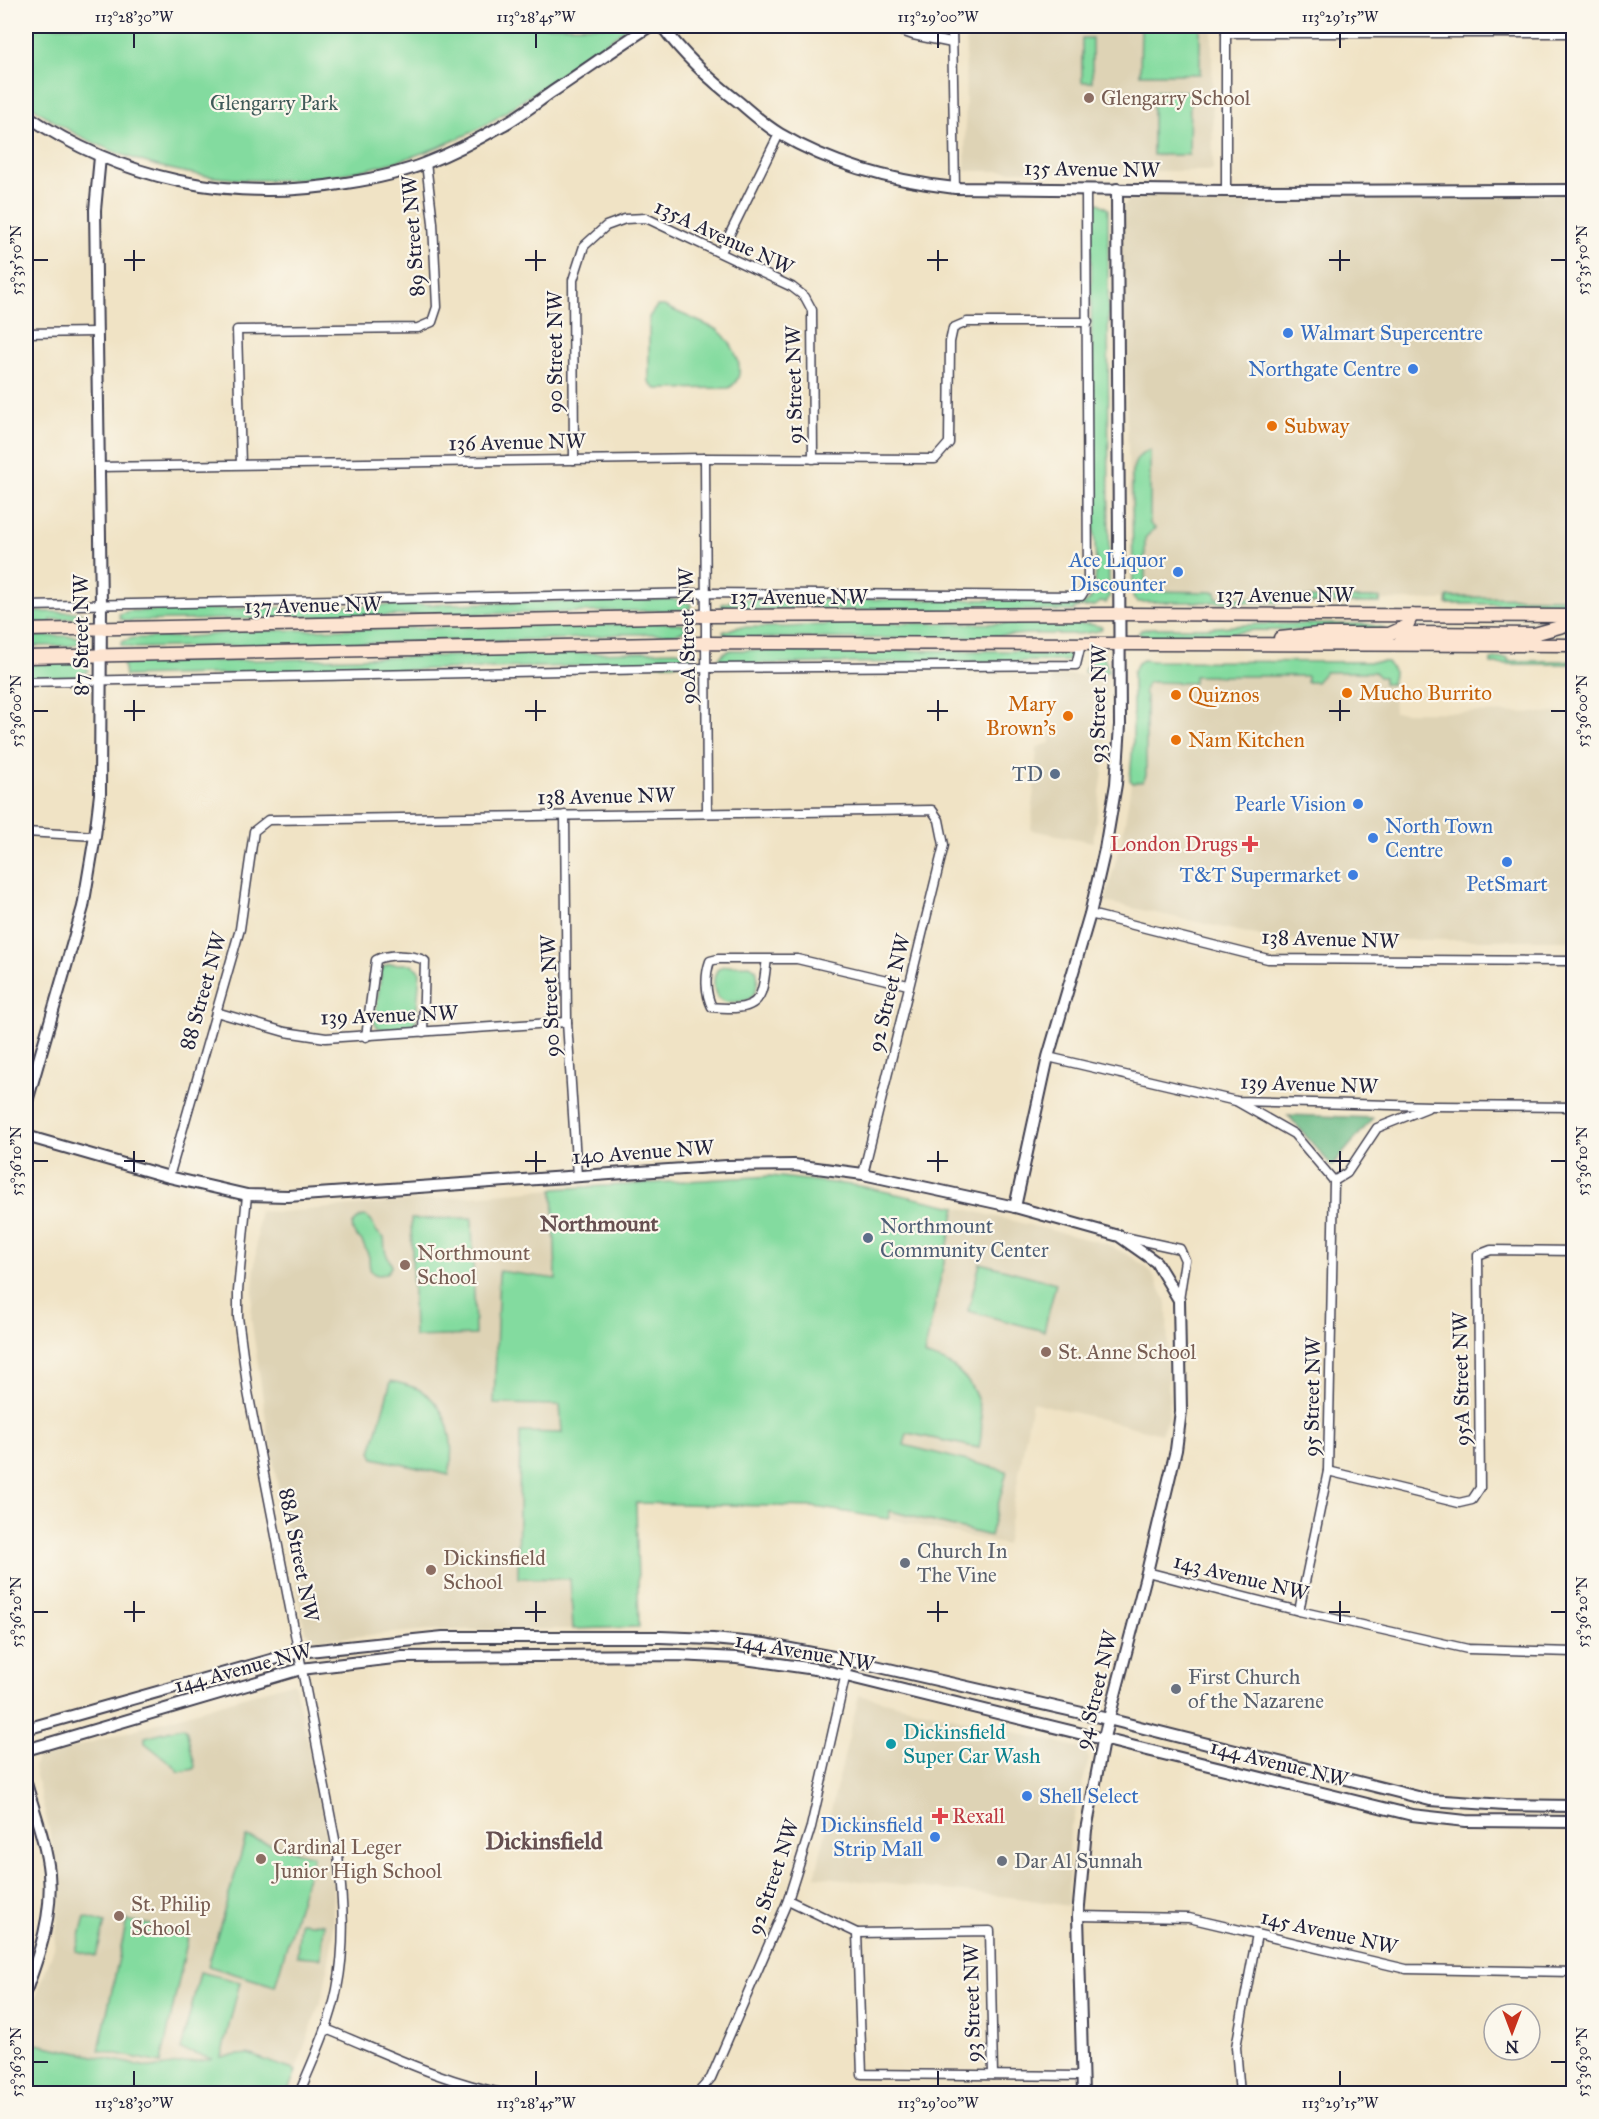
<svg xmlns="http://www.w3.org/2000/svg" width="1599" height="2119" font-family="'IM FELL Great Primer',serif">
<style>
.built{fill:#ded3b5}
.green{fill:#83db9f;stroke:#527e6d;stroke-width:1.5}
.forest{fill:#6abb86;stroke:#466e60;stroke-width:1.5}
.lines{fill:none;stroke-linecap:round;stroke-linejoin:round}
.minor-casing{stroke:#413f50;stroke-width:11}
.tertiary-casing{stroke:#413f50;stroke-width:14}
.secondary-casing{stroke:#413f50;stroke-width:15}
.minor{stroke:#fff;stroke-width:8}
.tertiary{stroke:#fff;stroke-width:10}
.secondary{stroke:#fde4d1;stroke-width:12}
.ticks{fill:none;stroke:#22223b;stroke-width:2}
.education-dot{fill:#8d6e63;stroke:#fbf7ec;stroke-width:2}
.shop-dot{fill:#3f7fe0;stroke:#fbf7ec;stroke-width:2}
.food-dot{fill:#e8710a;stroke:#fbf7ec;stroke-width:2}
.service-dot{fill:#5c6f8a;stroke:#fbf7ec;stroke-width:2}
.health-dot{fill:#e0444e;stroke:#fbf7ec;stroke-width:2}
.worship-dot{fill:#6b7280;stroke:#fbf7ec;stroke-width:2}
.culture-dot{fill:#0f9aa8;stroke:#fbf7ec;stroke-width:2}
.labels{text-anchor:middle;stroke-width:4.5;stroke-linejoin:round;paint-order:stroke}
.education-label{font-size:21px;fill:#785e54;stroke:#fbf7ec;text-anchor:start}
.park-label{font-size:21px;fill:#3f5a59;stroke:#fbf7ec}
.street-label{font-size:21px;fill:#22223b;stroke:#fbf7ec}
.shop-label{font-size:21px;fill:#366cbe;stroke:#fbf7ec;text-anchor:end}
.food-label{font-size:21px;fill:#c56008;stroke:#fbf7ec;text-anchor:start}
.service-label{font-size:21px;fill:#4e5e75;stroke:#fbf7ec;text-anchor:end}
.health-label{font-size:21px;fill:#be3a42;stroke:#fbf7ec;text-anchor:end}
.worship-label{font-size:21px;fill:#5b616d;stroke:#fbf7ec;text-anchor:start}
.culture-label{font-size:21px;fill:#0d838f;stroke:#fbf7ec;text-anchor:start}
.neighbourhood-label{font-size:22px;font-weight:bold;fill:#665051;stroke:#fbf7ec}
.quarter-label{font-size:24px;font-weight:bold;fill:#665051;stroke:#fbf7ec}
.neatline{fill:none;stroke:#22223b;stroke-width:2}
.ticks-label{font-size:15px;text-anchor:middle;fill:#22223b}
</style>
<rect width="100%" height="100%" fill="#fbf7ec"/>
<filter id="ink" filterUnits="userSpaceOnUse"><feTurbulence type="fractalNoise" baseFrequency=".0167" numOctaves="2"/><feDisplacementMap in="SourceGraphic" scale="12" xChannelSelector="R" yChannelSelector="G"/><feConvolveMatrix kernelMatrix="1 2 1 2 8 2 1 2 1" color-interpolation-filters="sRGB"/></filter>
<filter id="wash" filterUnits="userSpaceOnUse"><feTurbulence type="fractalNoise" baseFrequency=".008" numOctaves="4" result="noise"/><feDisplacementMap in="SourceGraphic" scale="24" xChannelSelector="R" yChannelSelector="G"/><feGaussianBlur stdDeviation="1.35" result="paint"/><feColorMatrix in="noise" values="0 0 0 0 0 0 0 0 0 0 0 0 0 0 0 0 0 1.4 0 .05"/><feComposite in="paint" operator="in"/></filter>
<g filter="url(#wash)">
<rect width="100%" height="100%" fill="#f0e3c5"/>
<g class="built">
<path d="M966 26H1212L1213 171H965Z"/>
<path d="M1133 194 1573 195V599L1138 602 1133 597 1120 211Z"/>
<path d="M1391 669 1394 712 1573 713V940H1279L1105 902 1123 833 1134 766V676Z"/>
<path d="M1051 675H1107L1106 751 1093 842 1031 830 1037 747 1050 743Z"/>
<path d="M553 1189 561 1412 573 1629 427 1630 317 1640 305 1632 268 1433 251 1318 259 1211 283 1212Z"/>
<path d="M956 1207 1107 1244 1132 1257 1151 1271 1167 1303 1169 1415 1161 1434 1032 1402 1006 1545 888 1519Z"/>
<path d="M294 1682 323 1810 333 1882V1937L324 1991 296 2071 248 2054 152 2068 26 2042V2023L54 1948 62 1884 34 1768 36 1759Z"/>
<path d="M859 1695 1085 1749 1089 1759 1070 1831 1068 1906 1018 1898 815 1876Z"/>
</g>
<g class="green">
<path d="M26 26H629C596 50 563 74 529 96 509 110 490 124 468 134 326 202 153 198 26 102Z"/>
<path d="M1141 26H1200V74H1140Z"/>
<rect x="1082" y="38" width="10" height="44"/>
<path d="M1153 91H1190L1189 155H1153Z"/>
<path d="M1099 203 1108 209 1109 597 1106 603 1102 601 1095 606 1074 608V611L732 610 722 607V604L738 599 1055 600C1064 601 1077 607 1086 603 1103 595 1093 526 1092 508L1091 209 1095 204Z"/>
<path d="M657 306H664L718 330C733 343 751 374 729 388L657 389 653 387 649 381V317Z"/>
<path d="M1150 450V524L1155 528 1145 538V586L1150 591 1216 592V598H1380V603L1138 602 1133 597 1132 472C1135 460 1139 454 1150 450Z"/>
<path d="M1448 597 1573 598V604H1447Z"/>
<path d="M673 599 691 604V607L685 610 128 621 120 619 119 614 129 611Z"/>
<path d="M26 612H74L82 613V617L51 620V623H26Z"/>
<path d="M673 623 683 624 687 630 675 634H621L567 639 133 648 121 645V642L133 638 188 637 245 631Z"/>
<path d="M850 623 1089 624 1102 627 1101 630C1078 637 1052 633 1028 634 931 641 833 638 735 638L725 635 723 632 737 627H788Z"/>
<path d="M1261 624H1366L1384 628 1383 631 1254 630 1198 638H1149L1138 634 1141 630 1152 628H1204Z"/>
<path d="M26 636H73L83 639V642L70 646H26Z"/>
<path d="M731 650 1055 651 1065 652 1070 656V659L1067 661 735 664 720 661 718 659 725 652Z"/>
<path d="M677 651 691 656V659L677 664 125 676 123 663Z"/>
<path d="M1096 654H1103L1109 672H1084L1085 669Z"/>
<path d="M1500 658H1508V661H1573V664H1491V660Z"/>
<path d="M1143 660 1152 661 1387 662 1393 670 1392 684H1384V677H1379L1374 672H1325L1316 682H1307V676H1194V683L1150 682C1144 686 1143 691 1146 697V775L1143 781 1133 783 1130 780 1133 742V673L1138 663Z"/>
<path d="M75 663 87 667 88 671 75 677 26 678V664Z"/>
<path d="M389 964H412L420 972 416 1020C414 1024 414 1026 409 1028 401 1031 384 1031 377 1027L374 1022 382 968Z"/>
<path d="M750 965 756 969C759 977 758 994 749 999 745 1002 739 1001 735 1002 730 1002 725 1003 721 1000 712 995 711 972 721 967 729 964 741 966 750 965Z"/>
<path d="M771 1176 860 1186 956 1207 924 1355C932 1358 943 1360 950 1365 979 1384 986 1417 979 1448L907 1433 904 1445 1007 1471 990 1536 890 1511 888 1519 815 1507 636 1503 639 1627 573 1629 570 1579 518 1578 520 1432 562 1433 560 1405 494 1404 499 1271 556 1279 553 1189Z"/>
<path d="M364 1216C375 1219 372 1226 377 1232 379 1234 382 1236 384 1238 385 1242 384 1249 386 1253 389 1263 397 1264 385 1274 379 1275 375 1276 371 1271 368 1266 370 1262 369 1257 369 1256 362 1241 361 1240 357 1235 358 1240 354 1233 349 1224 357 1218 364 1216Z"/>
<path d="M472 1218 475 1335 414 1337 411 1219Z"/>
<path d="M980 1263 1056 1283 1044 1331 968 1311Z"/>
<path d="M391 1381C400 1383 409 1385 418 1389 449 1405 456 1444 449 1475L374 1458 371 1452Z"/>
<path d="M182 1727 186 1729 195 1766 194 1769 179 1772 174 1766 145 1743V1737Z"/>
<path d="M246 1837 313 1856 275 1986 208 1966Z"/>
<path d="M85 1917 105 1923 96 1956 76 1951Z"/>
<path d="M127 1920 189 1933 161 2063 99 2050Z"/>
<path d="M300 1922 324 1924 321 1958 297 1956Z"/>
<path d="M200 1972 240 1982 221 2057 248 2054 296 2071 287 2093H26V2042L152 2068 213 2059 181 2050Z"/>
</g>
<path class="forest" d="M1288 1115 1373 1118 1332 1166Z"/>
</g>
<g filter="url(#ink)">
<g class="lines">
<g class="minor-casing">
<g id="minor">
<path d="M887 26 913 35 952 43"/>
<path d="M952 26 955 188"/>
<path d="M1226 33H1574"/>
<path d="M1226 191V26"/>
<path d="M721 252 779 134"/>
<path d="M26 333 97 332"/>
<path d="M705 458 707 813"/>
<path d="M574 460 573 280 584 246 606 226 625 219 646 218 792 287 805 297 812 310 813 459"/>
<path d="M241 464 237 330 418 328 432 322 437 307 433 223 426 163"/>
<path d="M99 467 705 458 935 459 949 443 950 342 953 328 967 322H1088"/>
<path d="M26 606 705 593 1081 596 1088 585 1086 189"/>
<path d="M26 682 706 668 1076 665 1081 644"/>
<path d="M565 815 567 1022 577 1176"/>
<path d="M26 832 95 836"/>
<path d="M1090 914 1268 959 1574 961"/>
<path d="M767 959C763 984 766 1007 735 1008 727 1008 720 1008 712 1007 705 993 705 975 710 961L718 959H797L908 985"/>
<path d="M216 1012 285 1032 326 1038 567 1022"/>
<path d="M366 1037 376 960C387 954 414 954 425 961L423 1032"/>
<path d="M1048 1057 1236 1101 1432 1106 1574 1107"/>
<path d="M1236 1101 1294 1134 1334 1181 1328 1471 1299 1611"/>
<path d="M169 1177 240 929 254 831 268 820 932 810 939 820 944 845 863 1174"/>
<path d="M1334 1181 1347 1173 1377 1128 1427 1108"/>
<path d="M247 1195 238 1291V1317L248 1392 338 1855C343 1900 346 1944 337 1989 330 2025 313 2060 299 2094"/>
<path d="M1120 1236 1180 1249 1185 1260 1179 1300"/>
<path d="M1328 1471 1459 1503 1472 1500 1480 1488 1478 1255 1491 1250 1574 1251"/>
<path d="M1147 1572 1299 1611 1468 1649 1574 1652"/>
<path d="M788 1900 857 1933 990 1931 993 2075"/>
<path d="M1078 1916 1189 1918 1406 1969 1574 1972"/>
<path d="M857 1933 862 2074 1081 2076"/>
<path d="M326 2029C385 2053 443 2082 506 2094"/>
<path d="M697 2094 711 2078 788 1900 811 1827 849 1660"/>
<path d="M1240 2094 1236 2047 1257 1934"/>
</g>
</g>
<g class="tertiary-casing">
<g id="tertiary">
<path d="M662 26C684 56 710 80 740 103 753 114 766 126 780 134 834 166 893 181 955 188L1226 191 1574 190"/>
<path d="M26 115C122 180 231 203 346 183 373 179 401 173 426 163 452 153 479 139 503 125 520 116 536 103 552 92 585 70 617 47 650 26"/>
<path d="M26 1105 83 907 95 836 100 794 101 604 95 210 100 157"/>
<path d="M26 1136 169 1177 247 1195 288 1196 727 1166 794 1165 863 1174 1015 1207 1119 1236 1156 1262 1179 1300 1181 1411 1176 1450 1147 1572 1103 1741 1086 1830 1078 1916 1083 2094"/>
<path d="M1015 1207 1048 1057 1090 914 1105 849 1116 784 1120 725 1117 189"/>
<path d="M26 1729 299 1652 443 1637H660L713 1639 764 1644 849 1660 1108 1719 1430 1800 1505 1805 1574 1806"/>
<path d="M26 1750 301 1669 402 1657 678 1655 737 1658 822 1670 1412 1815 1466 1821 1574 1822"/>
<path d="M26 1783C34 1812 46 1842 49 1873 53 1914 40 1953 26 1990"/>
</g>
</g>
<g class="secondary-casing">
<g id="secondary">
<path d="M26 630 705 616 1119 614 1574 616"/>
<path d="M1280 638 1318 634H1389L1407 626 1412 615"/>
<path d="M1398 644 1405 636 1414 633 1534 634 1574 623"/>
<path d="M26 657 705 643 1574 645"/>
</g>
</g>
<use href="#minor" class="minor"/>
<use href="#tertiary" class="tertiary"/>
<use href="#secondary" class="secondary"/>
</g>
</g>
<path class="ticks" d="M134 33V48M536 33V48M938 33V48M1340 33V48M134 250V271M536 250V271M938 250V271M1340 250V271M33 260H48M124 260H145M525 260H546M927 260H948M1329 260H1350M1551 260H1566M134 700V721M536 700V721M938 700V721M1340 700V721M33 711H48M124 711H145M525 711H546M927 711H948M1329 711H1350M1551 711H1566M134 1151V1172M536 1151V1172M938 1151V1172M1340 1151V1172M33 1161H48M124 1161H145M525 1161H546M927 1161H948M1329 1161H1350M1551 1161H1566M134 1601V1622M536 1601V1622M938 1601V1622M1340 1601V1622M33 1612H48M124 1612H145M525 1612H546M927 1612H948M1329 1612H1350M1551 1612H1566M33 2062H48M1551 2062H1566M134 2071V2086M536 2071V2086M938 2071V2086M1340 2071V2086"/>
<g class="education-dot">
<circle cx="1089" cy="98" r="6"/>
<circle cx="405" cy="1265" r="6"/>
<circle cx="1046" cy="1352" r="6"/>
<circle cx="431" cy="1570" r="6"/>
<circle cx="261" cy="1859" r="6"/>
<circle cx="119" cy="1916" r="6"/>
</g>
<g class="shop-dot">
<circle cx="1288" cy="333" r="6"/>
<circle cx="1413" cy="369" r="6"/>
<circle cx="1178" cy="572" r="6"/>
<circle cx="1358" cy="804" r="6"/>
<circle cx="1373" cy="838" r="6"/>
<circle cx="1507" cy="862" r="6"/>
<circle cx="1353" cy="875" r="6"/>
<circle cx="1027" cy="1796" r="6"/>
<circle cx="935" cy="1837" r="6"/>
</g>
<g class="food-dot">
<circle cx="1272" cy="426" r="6"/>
<circle cx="1347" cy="693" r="6"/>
<circle cx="1176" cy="695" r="6"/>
<circle cx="1068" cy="716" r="6"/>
<circle cx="1176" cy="740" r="6"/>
</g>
<g class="service-dot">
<circle cx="1055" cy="774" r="6"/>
<circle cx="868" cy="1238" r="6"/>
</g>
<g class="health-dot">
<path d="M1247 835h6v6h6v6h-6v6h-6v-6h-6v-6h6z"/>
<path d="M937 1807h6v6h6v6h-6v6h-6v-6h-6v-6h6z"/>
</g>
<g class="worship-dot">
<circle cx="905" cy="1563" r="6"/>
<circle cx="1176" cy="1689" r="6"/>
<circle cx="1002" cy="1861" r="6"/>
</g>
<circle class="culture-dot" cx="891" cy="1744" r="6"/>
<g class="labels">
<g class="education-label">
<text x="1101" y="105">Glengarry School</text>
<text x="417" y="1260">Northmount<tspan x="417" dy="24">School</tspan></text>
<text x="1058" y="1359">St. Anne School</text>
<text x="443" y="1565">Dickinsfield<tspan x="443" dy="24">School</tspan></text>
<text x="273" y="1854">Cardinal Leger<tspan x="273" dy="24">Junior High School</tspan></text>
<text x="131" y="1911">St. Philip<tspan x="131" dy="24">School</tspan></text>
</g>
<g class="park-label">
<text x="274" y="110">Glengarry Park</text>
</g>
<g class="street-label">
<text transform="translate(1092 169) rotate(1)" y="7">135 Avenue NW</text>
<text transform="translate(413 236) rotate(-94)" y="7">89 Street NW</text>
<text transform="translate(724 237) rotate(25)" y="7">135A Avenue NW</text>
<text transform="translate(555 352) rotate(-90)" y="7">90 Street NW</text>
<text transform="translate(794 385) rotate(-91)" y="7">91 Street NW</text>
<text transform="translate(517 442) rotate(-1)" y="7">136 Avenue NW</text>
<text x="1285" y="602">137 Avenue NW</text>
<text x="799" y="604">137 Avenue NW</text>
<text transform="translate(313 605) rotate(-1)" y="7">137 Avenue NW</text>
<text transform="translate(81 635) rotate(-90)" y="7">87 Street NW</text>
<text transform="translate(687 636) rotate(-91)" y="7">90A Street NW</text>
<text transform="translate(1098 704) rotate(-89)" y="7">93 Street NW</text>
<text transform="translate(606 796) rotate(-1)" y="7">138 Avenue NW</text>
<text transform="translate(1330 939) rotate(2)" y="7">138 Avenue NW</text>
<text transform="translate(203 991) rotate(-74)" y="7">88 Street NW</text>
<text transform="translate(889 993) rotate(-76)" y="7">92 Street NW</text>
<text transform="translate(550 996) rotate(-92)" y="7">90 Street NW</text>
<text transform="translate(389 1015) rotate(-2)" y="7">139 Avenue NW</text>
<text transform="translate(1309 1084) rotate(2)" y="7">139 Avenue NW</text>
<text transform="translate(643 1152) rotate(-4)" y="7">140 Avenue NW</text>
<text transform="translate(1461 1379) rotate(-91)" y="7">95A Street NW</text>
<text transform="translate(1312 1397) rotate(-89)" y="7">95 Street NW</text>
<text transform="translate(299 1555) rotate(79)" y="7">88A Street NW</text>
<text transform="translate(1241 1577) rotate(14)" y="7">143 Avenue NW</text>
<text transform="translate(805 1652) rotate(10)" y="7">144 Avenue NW</text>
<text transform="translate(243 1668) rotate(-15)" y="7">144 Avenue NW</text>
<text transform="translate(1096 1690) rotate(-76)" y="7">94 Street NW</text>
<text transform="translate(1279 1763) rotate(14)" y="7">144 Avenue NW</text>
<text transform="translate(773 1877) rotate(-71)" y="7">92 Street NW</text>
<text transform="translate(1329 1932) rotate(13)" y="7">145 Avenue NW</text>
<text transform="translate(972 2003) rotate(-91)" y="7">93 Street NW</text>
</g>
<g class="shop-label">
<text x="1300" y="340" text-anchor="start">Walmart Supercentre</text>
<text x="1401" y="376">Northgate Centre</text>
<text x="1166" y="567">Ace Liquor<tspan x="1166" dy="24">Discounter</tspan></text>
<text x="1346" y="811">Pearle Vision</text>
<text x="1385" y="833" text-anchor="start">North Town<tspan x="1385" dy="24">Centre</tspan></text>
<text x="1341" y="882">T&amp;T Supermarket</text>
<text x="1507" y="891" text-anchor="middle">PetSmart</text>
<text x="1039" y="1803" text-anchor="start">Shell Select</text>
<text x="923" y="1832">Dickinsfield<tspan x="923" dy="24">Strip Mall</tspan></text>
</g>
<g class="food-label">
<text x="1284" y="433">Subway</text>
<text x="1359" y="700">Mucho Burrito</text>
<text x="1188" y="702">Quiznos</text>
<text x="1056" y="711" text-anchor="end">Mary<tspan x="1056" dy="24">Brown's</tspan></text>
<text x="1188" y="747">Nam Kitchen</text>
</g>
<g class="service-label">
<text x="1043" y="781">TD</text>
<text x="880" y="1233" text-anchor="start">Northmount<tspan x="880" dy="24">Community Center</tspan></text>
</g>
<g class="health-label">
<text x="1238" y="851">London Drugs</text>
<text x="952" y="1823" text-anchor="start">Rexall</text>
</g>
<g class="worship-label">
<text x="917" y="1558">Church In<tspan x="917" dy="24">The Vine</tspan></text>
<text x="1188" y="1684">First Church<tspan x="1188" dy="24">of the Nazarene</tspan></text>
<text x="1014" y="1868">Dar Al Sunnah</text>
</g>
<g class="culture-label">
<text x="903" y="1739">Dickinsfield<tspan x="903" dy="24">Super Car Wash</tspan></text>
</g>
<g class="neighbourhood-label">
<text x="599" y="1231">Northmount</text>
</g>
<g class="quarter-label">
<text x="544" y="1849">Dickinsfield</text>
</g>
</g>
<rect width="1599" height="2119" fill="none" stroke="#fbf7ec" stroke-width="66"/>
<g transform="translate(1512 2032) rotate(180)"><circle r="28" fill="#fbf7ec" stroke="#a4a2a5" stroke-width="1.5"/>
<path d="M0-4.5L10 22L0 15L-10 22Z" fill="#c8321e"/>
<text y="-9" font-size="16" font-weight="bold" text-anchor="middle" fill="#22223b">N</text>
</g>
<rect x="33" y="33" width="1533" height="2053" class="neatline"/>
<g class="ticks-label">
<text x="134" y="22">113°28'30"W</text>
<text x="536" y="22">113°28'45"W</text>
<text x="938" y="22">113°29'00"W</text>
<text x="1340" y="22">113°29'15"W</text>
<text transform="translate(1582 260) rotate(-90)" y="5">53°35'50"N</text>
<text transform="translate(16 260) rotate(-90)" y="5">53°35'50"N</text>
<text transform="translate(1582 711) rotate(-90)" y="5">53°36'00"N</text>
<text transform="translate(16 711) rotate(-90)" y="5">53°36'00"N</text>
<text transform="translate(1582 1161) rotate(-90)" y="5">53°36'10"N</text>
<text transform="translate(16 1161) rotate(-90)" y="5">53°36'10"N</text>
<text transform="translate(1582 1612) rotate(-90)" y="5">53°36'20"N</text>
<text transform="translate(16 1612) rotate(-90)" y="5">53°36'20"N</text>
<text transform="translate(1582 2062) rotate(-90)" y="5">53°36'30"N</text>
<text transform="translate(16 2062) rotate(-90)" y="5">53°36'30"N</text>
<text x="134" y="2108">113°28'30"W</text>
<text x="536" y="2108">113°28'45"W</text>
<text x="938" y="2108">113°29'00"W</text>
<text x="1340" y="2108">113°29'15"W</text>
</g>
</svg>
